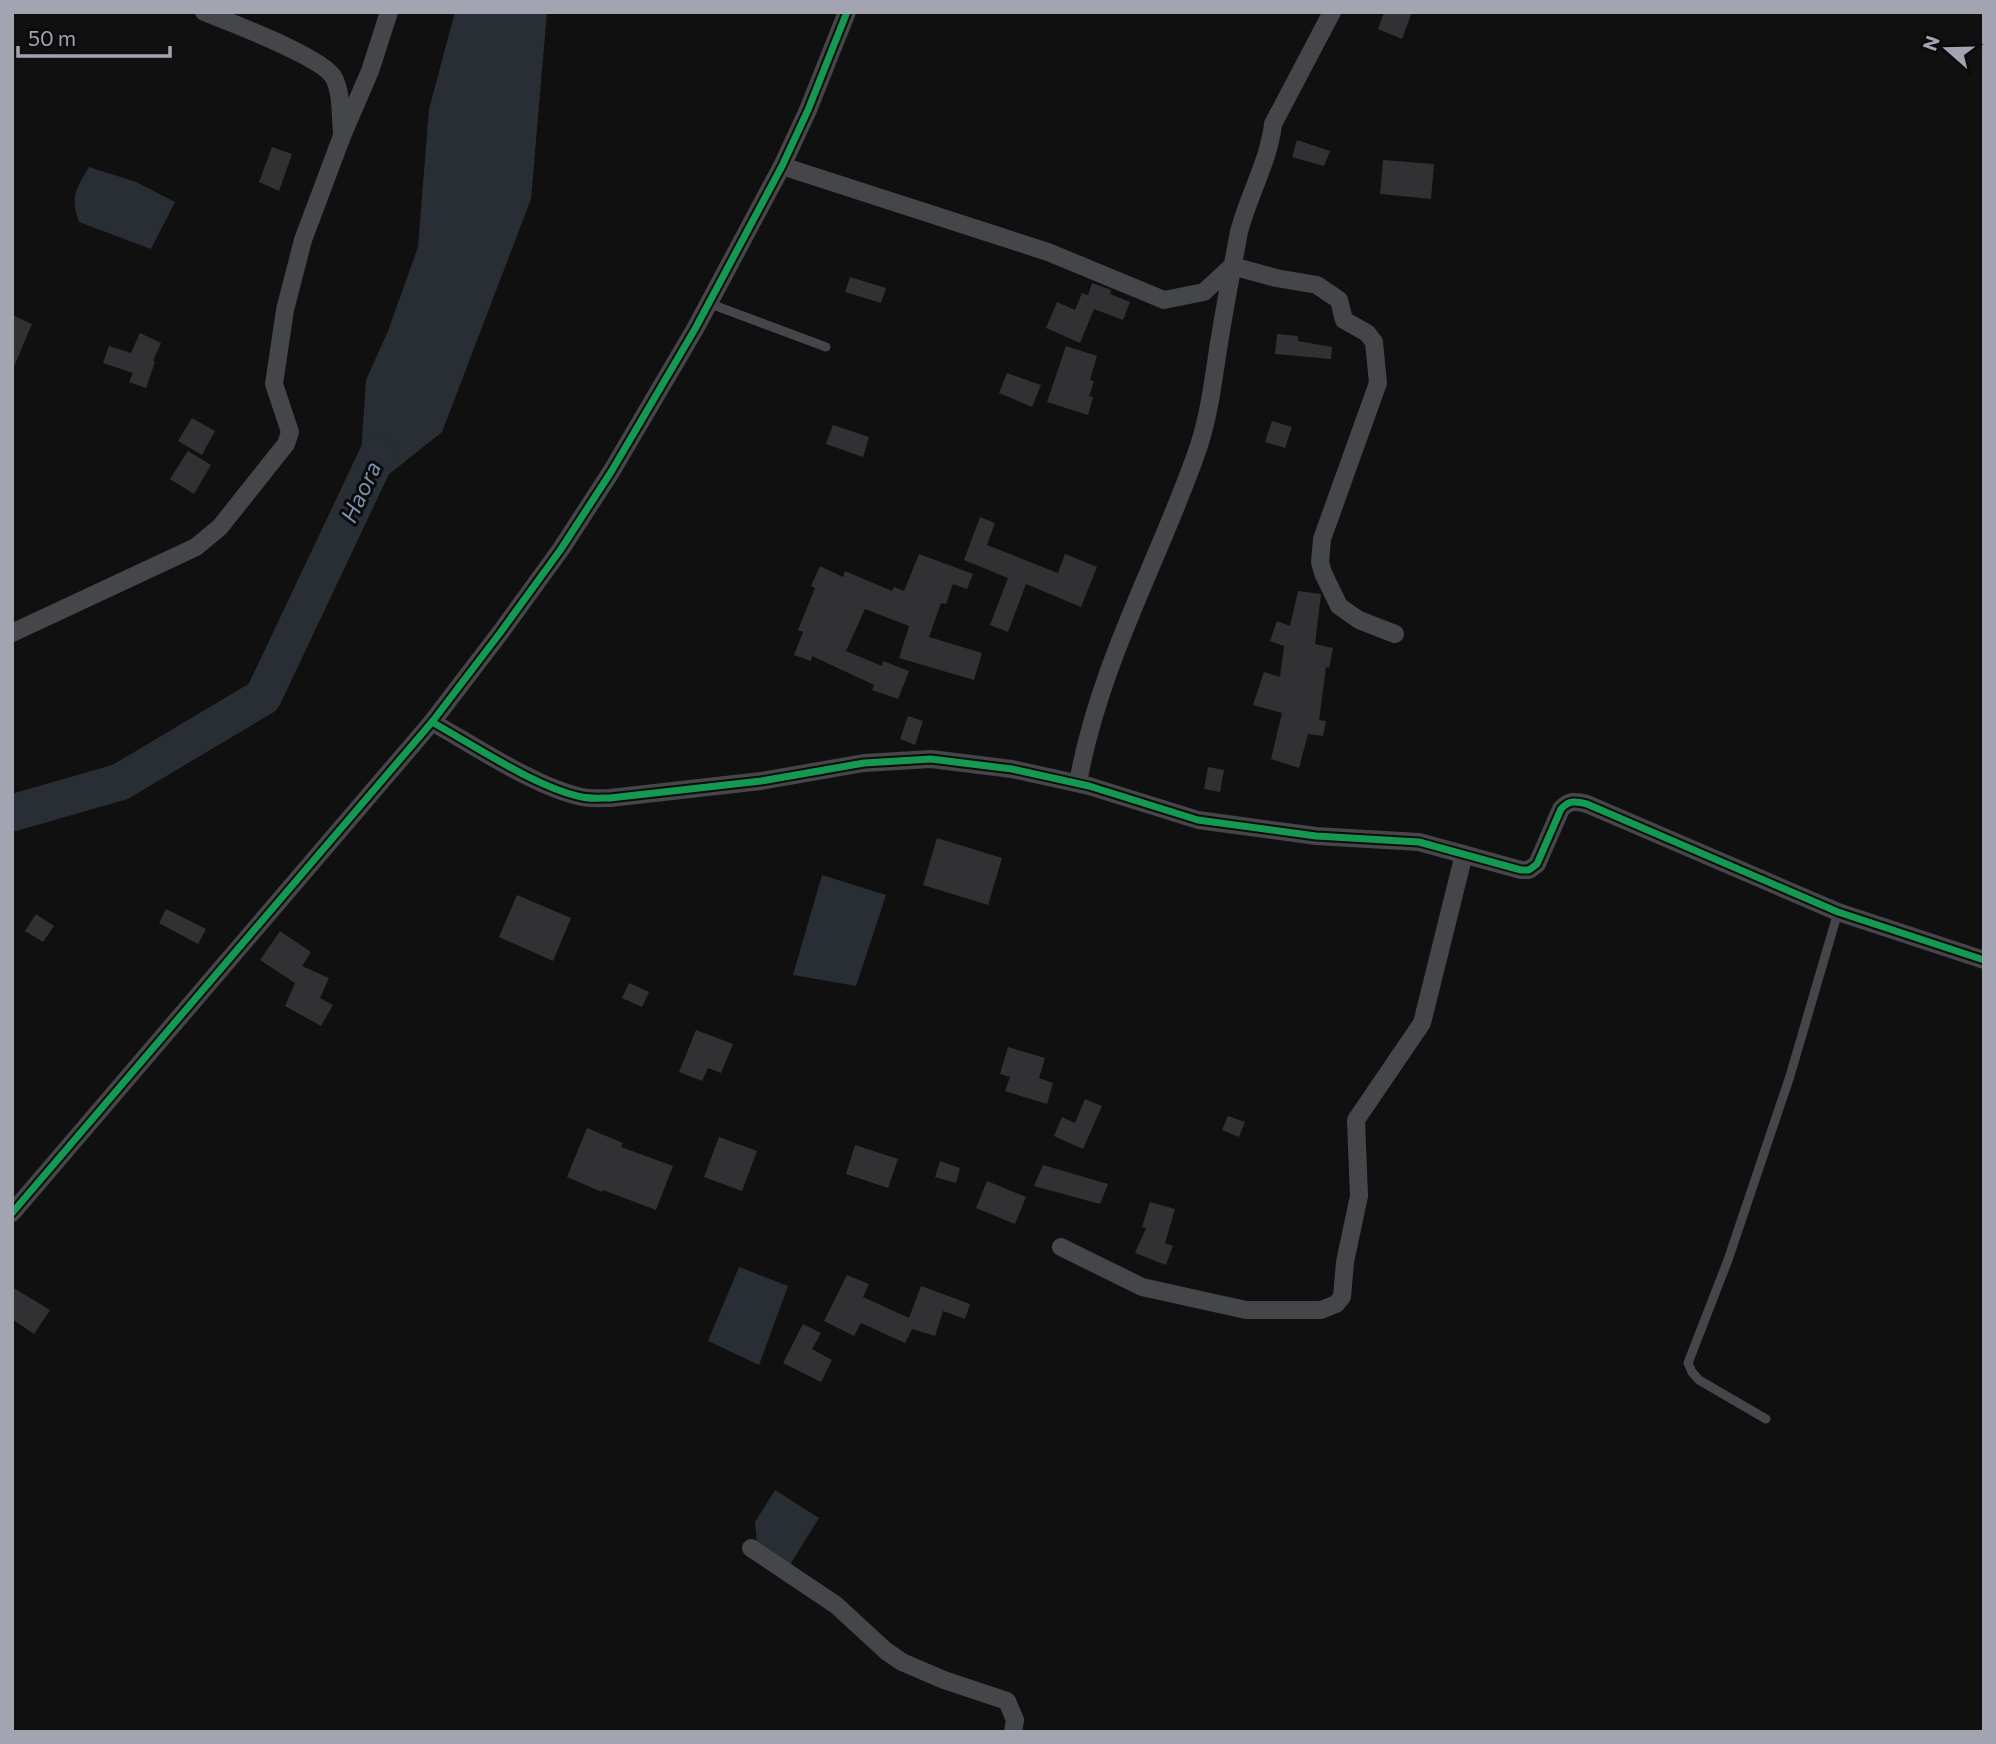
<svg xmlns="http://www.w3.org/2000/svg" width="1996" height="1744" font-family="Commissioner,sans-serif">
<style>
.water{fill:#292e35}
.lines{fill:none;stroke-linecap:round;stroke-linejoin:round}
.river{stroke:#292e35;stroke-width:37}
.building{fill:#313133}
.lane{stroke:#454649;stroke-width:9}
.street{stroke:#454649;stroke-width:18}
.cycleway-casing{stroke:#0b0b0c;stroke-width:11}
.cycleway{stroke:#139951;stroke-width:7}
.labels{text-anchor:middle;stroke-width:6;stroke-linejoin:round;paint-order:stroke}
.water-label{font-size:23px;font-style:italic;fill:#7b90ab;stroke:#0b0b0c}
</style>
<rect width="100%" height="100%" fill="#101011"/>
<g class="water">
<path d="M455 12H547L531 199 442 432 358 499 366 380 388 331 418 247 429 109Z"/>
<path d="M89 167 136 182 175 202 151 249 79 222C70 195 76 190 89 167Z"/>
<path d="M822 875 886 895 856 986 793 975Z"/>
<path d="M739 1267 788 1286 759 1365 708 1341Z"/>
<path d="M775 1490 819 1518 788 1568 757 1544 755 1522Z"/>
</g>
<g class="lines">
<path class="river" d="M12 813 120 782 263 697 378 454"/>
</g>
<g class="building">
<path d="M1384 12H1412L1402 39 1378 29Z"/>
<path d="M1297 140 1330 151 1324 166 1292 157Z"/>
<path d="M272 147 292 154 279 191 259 182Z"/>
<path d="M1383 160 1434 164 1431 199 1380 194Z"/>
<path d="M850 277 886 288 881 303 845 292Z"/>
<path d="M1092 283 1111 290 1110 294 1130 302 1123 320 1094 309 1080 343 1046 328 1057 302 1075 310 1082 293 1088 295Z"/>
<path d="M12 315 32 324 12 371Z"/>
<path d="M140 333 161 343 153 361 155 362 146 388 129 382 133 373 103 363 109 346 131 353Z"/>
<path d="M1277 334 1298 336V341L1332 347 1331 359 1275 354Z"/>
<path d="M1066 346 1097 356 1090 380 1094 381 1089 396 1093 397 1088 415 1047 402Z"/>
<path d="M1007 373 1041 385 1032 407 999 393Z"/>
<path d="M192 418 215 431 202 455 178 441Z"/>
<path d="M1272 421 1292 427 1285 448 1265 442Z"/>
<path d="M833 425 869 437 863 457 826 444Z"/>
<path d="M188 451 211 465 194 494 170 479Z"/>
<path d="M980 517 995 523 987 545 1058 573 1065 554 1097 567 1081 607 1026 584 1008 632 990 625 1008 578 964 560Z"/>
<path d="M919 554 973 574 967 589 953 584 946 604 941 603 929 637 982 653 974 680 899 658 909 626 865 609 846 651 882 666 883 661 909 671 898 699 872 690 874 685 812 656 811 661 794 655 803 632 798 630 815 588 811 586 820 566 843 577 845 571 892 591 894 587 904 591Z"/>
<path d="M1298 591 1321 594 1315 644 1333 648 1329 668 1326 667 1319 720 1326 721 1323 736 1308 734 1299 768 1271 759 1282 713 1253 705 1264 672 1280 677 1284 646 1270 641 1277 621 1290 626Z"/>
<path d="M908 716 923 721 915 745 900 739Z"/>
<path d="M1208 767 1224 770 1220 792 1204 789Z"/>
<path d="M937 838 1002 858 988 905 923 885Z"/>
<path d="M517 895 571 918 553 961 499 937Z"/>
<path d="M166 909 206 929 198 944 159 923Z"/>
<path d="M36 914 54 926 43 942 25 931Z"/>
<path d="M280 931 311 952 302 966 329 978 320 998 333 1005 321 1026 285 1006 295 983 260 960Z"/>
<path d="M629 983 649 992 642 1007 622 998Z"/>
<path d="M696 1030 733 1044 721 1073 708 1068 702 1081 679 1072Z"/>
<path d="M1008 1047 1045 1058 1039 1078 1053 1083 1047 1104 1005 1091 1010 1077 1000 1074Z"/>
<path d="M1085 1099 1102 1106 1083 1149 1054 1136 1062 1117 1075 1123Z"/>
<path d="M1228 1116 1245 1122 1239 1137 1222 1130Z"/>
<path d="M587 1128 623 1143 621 1147 673 1166 656 1210 603 1190 602 1192 567 1177Z"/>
<path d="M719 1137 757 1151 742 1191 704 1177Z"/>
<path d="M855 1145 898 1159 888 1188 846 1174Z"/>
<path d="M940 1161 960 1168 956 1183 935 1177Z"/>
<path d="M1043 1165 1108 1184 1100 1204 1034 1186Z"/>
<path d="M987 1181 1026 1197 1015 1224 976 1208Z"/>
<path d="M1150 1202 1175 1209 1165 1243 1173 1246 1166 1265 1135 1253 1146 1228 1142 1227Z"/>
<path d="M847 1275 869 1284 863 1297 909 1318 921 1286 970 1304 965 1319 943 1311 935 1336 912 1329 905 1343 861 1323 854 1336 824 1321Z"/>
<path d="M12 1287 50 1310 34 1334 12 1319Z"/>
<path d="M803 1324 821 1333 812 1349 832 1360 821 1382 783 1363Z"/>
</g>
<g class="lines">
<g class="lane">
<path d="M708 303 826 347"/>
<path d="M1766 1419 1699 1380 1692 1372 1688 1363 1728 1260 1790 1076 1838 912"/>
</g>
<g class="street">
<path d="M204 12C229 22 323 57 334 78 342 94 340 115 342 132"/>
<path d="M782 166 1048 252 1164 300 1204 292 1232 266 1276 278 1317 285 1339 300 1344 320 1367 333 1374 342 1378 383 1322 539 1320 562 1323 573 1339 606 1359 620 1395 634"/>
<path d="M12 633 196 547 220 527 286 444 290 432 274 384 285 310 303 240 342 136 370 71 389 12"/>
<path d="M432 722C473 745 537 788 582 797 591 799 601 798 610 798L761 781 864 763 931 759 1012 769 1089 786 1198 820 1316 836 1419 842 1521 870H1529L1537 864 1561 809C1569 800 1576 801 1587 804L1838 912 1984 960"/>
<path d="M1078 783C1098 668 1156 566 1195 457 1209 420 1213 381 1219 343 1225 306 1232 269 1239 232 1248 196 1269 161 1273 124L1332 12"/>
<path d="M12 1213 432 722 500 633 561 549 611 472 695 329 782 166 808 110 847 12"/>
<path d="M1061 1247 1142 1287 1246 1310H1321L1336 1304 1342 1297 1345 1262 1359 1196 1356 1120 1422 1023 1464 854"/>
<path d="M751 1548 836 1605 886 1651 902 1662 944 1680 1007 1701 1015 1720 1013 1732"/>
</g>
<g class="cycleway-casing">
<g id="cycleway">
<path d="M432 722C473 745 537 788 582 797 591 799 601 798 610 798L761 781 864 763 931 759 1012 769 1089 786 1198 820 1316 836 1419 842 1521 870H1529L1537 864 1561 809C1569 800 1576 801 1587 804L1838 912 1984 960"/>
<path d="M12 1213 432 722 500 633 561 549 611 472 695 329 782 166 808 110 847 12"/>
</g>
</g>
<use href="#cycleway" class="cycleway"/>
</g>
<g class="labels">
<g class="water-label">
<text transform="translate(361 492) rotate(-65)" y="8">Haora</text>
</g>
</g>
<rect width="1996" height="1744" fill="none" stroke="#a2a5b1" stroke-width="28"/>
<g transform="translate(1947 49) rotate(290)" stroke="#0b0b0c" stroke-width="5" paint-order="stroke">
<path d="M0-5L12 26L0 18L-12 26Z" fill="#a2a5b1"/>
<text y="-10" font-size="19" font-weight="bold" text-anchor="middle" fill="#a2a5b1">N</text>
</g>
<path d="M18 46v10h152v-10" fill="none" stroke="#a2a5b1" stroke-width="3.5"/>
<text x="28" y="46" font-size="21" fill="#a2a5b1" stroke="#0b0b0c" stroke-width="5" paint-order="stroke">50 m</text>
</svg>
